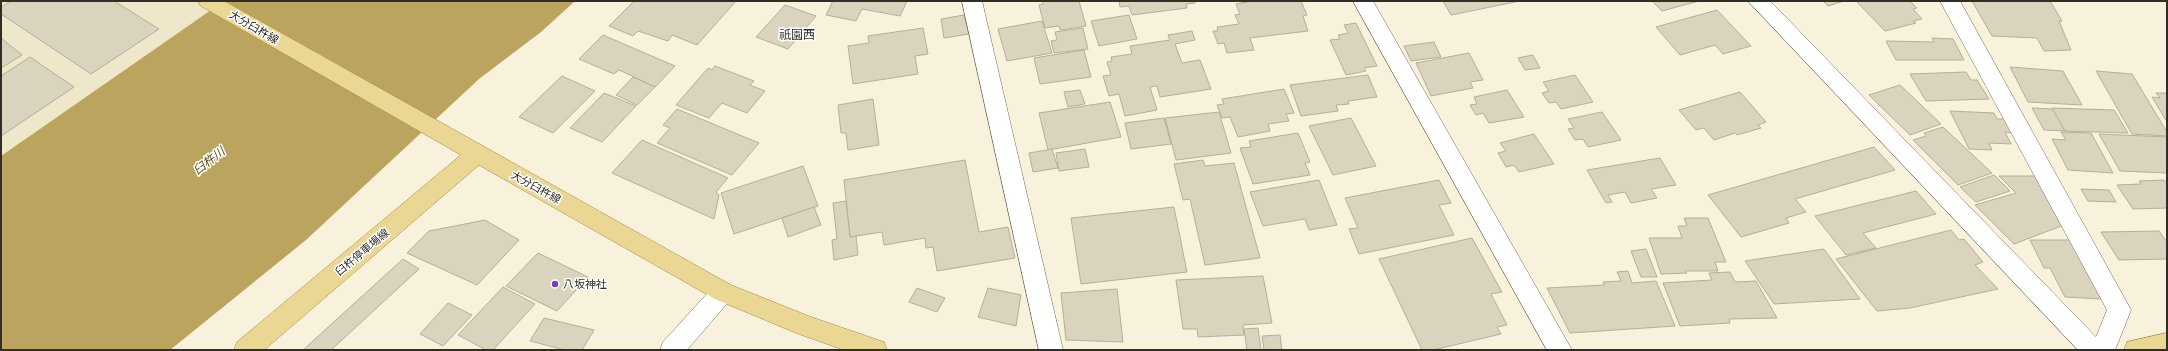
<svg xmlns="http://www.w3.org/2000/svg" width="2168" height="351" font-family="Commissioner,'Noto Sans JP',sans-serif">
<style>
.built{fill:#efe7ca}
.water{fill:#bba55e}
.building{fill:#dad4bf;stroke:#b4ae9a}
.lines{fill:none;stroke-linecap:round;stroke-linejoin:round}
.street-casing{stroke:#6f6956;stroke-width:1}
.primary-casing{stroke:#a18b3f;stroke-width:1}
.street{fill:#fff;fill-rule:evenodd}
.primary{fill:#ebd794;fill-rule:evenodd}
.poi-dot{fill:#793eb4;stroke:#fff;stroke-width:1.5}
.labels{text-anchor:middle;stroke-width:3;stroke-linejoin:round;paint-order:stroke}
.street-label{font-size:11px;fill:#302e26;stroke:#fff}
.poi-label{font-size:11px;fill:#302e26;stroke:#fff;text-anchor:start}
.neighbourhood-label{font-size:12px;fill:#302e26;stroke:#fff}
.water-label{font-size:12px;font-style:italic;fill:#5e4f18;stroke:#fff}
</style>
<rect width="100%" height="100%" fill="#f8f1dc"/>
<path class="built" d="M1 1H224L1 156Z"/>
<path class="water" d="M224 1H575L541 32 479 79 306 240 170 350H1V156Z"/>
<g class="building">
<path d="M11 1H114L159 29 91 74 1 14V7Z"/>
<path d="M634 1H736L697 45 672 35 668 41 638 31 633 36 609 26Z"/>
<path d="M833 1H907L900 16 862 9 856 21 826 15Z"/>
<path d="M1043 1H1079L1086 26 1060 30 1059 26 1045 28 1039 5 1043 4Z"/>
<path d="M1119 1H1195V3L1186 4 1187 8 1132 15 1129 6 1120 7Z"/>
<path d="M1253 1H1301L1307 15 1303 16 1308 31 1250 38 1254 50 1227 53 1224 43 1218 44 1213 31H1218L1217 27 1239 24 1235 15 1240 14 1236 4Z"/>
<path d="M1443 1H1520L1451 15Z"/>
<path d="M1652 1H1699L1662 11Z"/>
<path d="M1823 1H1844L1828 6Z"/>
<path d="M1856 1H1910L1917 8 1913 9 1922 19 1913 21 1916 23 1885 31Z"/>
<path d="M1972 1H2050L2062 21H2059L2071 50 2044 51 2037 38 1992 36Z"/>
<path d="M785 5 816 16 788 49 756 37Z"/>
<path d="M1717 10 1751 46 1723 54 1715 45 1680 55 1656 27Z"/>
<path d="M964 15 969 34 944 38 941 19Z"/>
<path d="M1129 15 1137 39 1099 46 1091 21Z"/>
<path d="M1042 21 1052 53 1007 61 998 29Z"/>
<path d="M1356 23 1377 66 1364 68 1366 71 1346 75 1330 40 1340 39 1338 35 1348 33 1344 25Z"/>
<path d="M923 28 928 54 915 56 918 74 853 84 848 46 869 43 868 36Z"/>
<path d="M1083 28 1088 49 1054 53 1051 41 1057 40 1055 32Z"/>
<path d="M1192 31 1195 40 1175 44 1182 63 1200 60 1211 89 1160 97 1157 86 1150 87 1157 110 1125 116 1119 94 1109 96 1103 76 1111 75 1107 62 1112 61 1111 57 1132 54 1130 46 1170 40 1168 35Z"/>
<path d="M603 35 675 66 655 87 619 70 614 74 579 59Z"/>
<path d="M1 38 22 55 1 68Z"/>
<path d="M1932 38 1953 39 1964 60H1896L1886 41 1934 42Z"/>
<path d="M1434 42 1441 57 1411 61 1404 46Z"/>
<path d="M1084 50 1091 77 1040 84 1034 58Z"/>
<path d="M1469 53 1483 80 1470 82 1473 88 1431 96 1416 63Z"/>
<path d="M1533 55 1540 68 1525 70 1518 58Z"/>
<path d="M30 57 74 87 1 136V76Z"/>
<path d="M715 66 754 81 750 85 765 91 747 113 722 103 709 118 676 105 708 68 712 70Z"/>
<path d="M2010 67 2063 71 2082 105 2028 102Z"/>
<path d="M2096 71 2132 74 2167 132V136L2132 134Z"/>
<path d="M1966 72 1971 80H1977L1989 99 1926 101 1910 74Z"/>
<path d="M1368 75 1377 97 1348 101 1349 104 1336 105 1338 111 1301 116 1290 85Z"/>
<path d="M1575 75 1593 102 1561 109 1556 102 1549 103 1542 93 1549 91 1543 82Z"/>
<path d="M562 76 595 91 553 133 519 117Z"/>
<path d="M633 77 655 87 637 105 616 95Z"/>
<path d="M1900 85 1941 124 1910 135 1869 95Z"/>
<path d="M1284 89 1294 113 1286 114 1289 121 1268 124 1270 131 1238 137 1230 117 1222 118 1217 105 1224 104 1222 99Z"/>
<path d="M1080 90 1085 104 1068 107 1064 92Z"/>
<path d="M1507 90 1524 117 1489 123 1483 113 1476 115 1470 105 1477 104 1474 97Z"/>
<path d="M1740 92 1766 122 1758 125 1761 128 1737 135 1735 133 1714 140 1704 128 1696 130 1679 110Z"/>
<path d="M604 93 636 106 602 142 570 128Z"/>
<path d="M2156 93H2167V122L2152 97 2160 98Z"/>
<path d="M873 99 879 145 848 150 846 133H841L838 105Z"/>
<path d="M1110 102 1121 137 1048 150 1039 113Z"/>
<path d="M2032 108 2053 109 2065 131 2044 130Z"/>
<path d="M2052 108 2114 110 2128 133 2065 131Z"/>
<path d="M677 109 759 143 732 175 657 143 670 128 663 125Z"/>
<path d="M1950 111 1994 113 1997 119H2006L2013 133 2005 132 2011 144 1989 143 1992 150 1969 149Z"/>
<path d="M1219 112 1231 153 1176 160 1165 118Z"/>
<path d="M1602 112 1621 140 1588 147 1583 139 1575 140 1568 129 1574 128 1568 119Z"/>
<path d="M1164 118 1171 144 1131 149 1125 123Z"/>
<path d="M1351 118 1376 166 1333 175 1309 126Z"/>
<path d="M1943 127 1992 173 1958 185 1913 140 1926 136 1924 133Z"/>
<path d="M2061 132 2091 133 2113 173 2068 170 2052 139 2066 140Z"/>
<path d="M1298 133 1310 162 1305 163 1310 175 1253 184 1240 148 1251 147 1249 141Z"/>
<path d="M1534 134 1554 164 1519 172 1514 165 1506 167 1498 153 1506 151 1500 143Z"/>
<path d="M2099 134 2167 137V173L2120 171Z"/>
<path d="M642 140 728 178 716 192 719 195 714 219 612 173Z"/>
<path d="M1874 147 1895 170 1795 199 1806 212 1786 218 1789 223 1741 237 1708 195Z"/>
<path d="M1052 149 1058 168 1033 172 1029 153Z"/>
<path d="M1085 149 1089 167 1059 171 1056 153Z"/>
<path d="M1660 158 1676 185 1651 189 1657 198 1631 203 1625 192 1608 195 1612 202 1606 203 1587 170Z"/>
<path d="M965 160 979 232 1008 227 1015 258 937 271 933 247 926 248 925 238 884 245 882 232 850 237 844 180Z"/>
<path d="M1203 160 1205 166 1234 163 1260 258 1205 265 1190 199 1183 200 1174 164Z"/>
<path d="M803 166 818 206 734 234 721 193Z"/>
<path d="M1994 175 2010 191 1976 202 1960 187Z"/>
<path d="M1999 176H2035L2064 225 2014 244 1975 205 2016 193Z"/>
<path d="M1319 180 1337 225 1309 230 1305 219 1263 226 1250 192Z"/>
<path d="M1439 180 1451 203 1439 205 1454 235 1359 254 1349 229 1358 228 1345 198Z"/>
<path d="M2164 180 2167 184V208L2133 209 2117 185 2141 184 2139 181Z"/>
<path d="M2081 189 2109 190 2116 202 2088 201Z"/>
<path d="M1916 191 1936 214 1863 233 1876 248 1846 255 1815 216Z"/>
<path d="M846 201 850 237 856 236 858 255 834 260 832 240 837 239 833 203Z"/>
<path d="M814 207 821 225 788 237 782 218Z"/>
<path d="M1174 207 1187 272 1081 284 1071 218Z"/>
<path d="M1684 218H1708L1726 262H1715L1718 271H1685L1687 273 1661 274 1649 238H1682L1678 226H1687Z"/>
<path d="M485 220 519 240 477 285 407 253 429 231Z"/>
<path d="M1951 230 1959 240 1964 239 1983 262 1975 265 1998 289 1910 308 1877 311 1836 259Z"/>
<path d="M2159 231 2167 242V259L2119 260 2101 232Z"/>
<path d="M1472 238 1502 292 1491 294 1507 325 1497 327 1501 334 1433 350H1422L1379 259Z"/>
<path d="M2030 240H2072L2102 299 2065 297 2050 268H2044Z"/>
<path d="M1646 249 1657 277H1641L1631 251Z"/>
<path d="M1824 249 1860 299 1774 304 1745 261Z"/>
<path d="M538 253 588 277 557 311 506 286Z"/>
<path d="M403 259 419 269 331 350H303Z"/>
<path d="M1628 271 1632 283 1656 281 1675 326 1570 333 1547 288 1604 285 1603 282 1621 281 1617 272Z"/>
<path d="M1730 272 1735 282 1756 281 1777 318 1729 319 1730 323 1680 326 1663 283 1712 280 1709 273Z"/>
<path d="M1263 276 1272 323 1243 325 1244 335 1198 337 1197 329H1183L1176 280Z"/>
<path d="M503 287 535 304 493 350H486L458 335Z"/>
<path d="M917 288 945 298 937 312 909 302Z"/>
<path d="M988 288 1021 295 1016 326 978 317Z"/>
<path d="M1117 289 1123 342 1066 340 1061 293Z"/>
<path d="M448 303 472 315 443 346 420 334Z"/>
<path d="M544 318 594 330 582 350H565L530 341Z"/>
<path d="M1258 328 1261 350H1247L1244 329Z"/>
<path d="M1280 335 1282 350H1264L1262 336Z"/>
</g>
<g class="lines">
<g class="street-casing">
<g id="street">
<path d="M962 1H982L1063 350H1039Z"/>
<path d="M1353 1H1373L1572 350H1547Z"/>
<path d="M1748 1H1770L2096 337 2107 310 1940 1H1960L2131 310 2115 350H2078Z"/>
<path d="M723 282 731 285 735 292 731 299 687 350H660L663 342 715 285Z"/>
</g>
</g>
<g class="primary-casing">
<g id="primary">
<path d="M198 1H224L731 285 811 317 884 342 887 350H844L796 333 715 299 479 165 264 350H234L237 342 461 155 201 6Z"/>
<path d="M2167 333V350H2124L2127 342Z"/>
</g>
</g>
<use href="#street" class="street"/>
<use href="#primary" class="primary"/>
</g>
<circle class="poi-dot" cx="555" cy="284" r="4"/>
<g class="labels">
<g class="street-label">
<text transform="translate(254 27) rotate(30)" y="4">大分臼杵線</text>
<text transform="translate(536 187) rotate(29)" y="4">大分臼杵線</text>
<text transform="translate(362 252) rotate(-40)" y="4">臼杵停車場線</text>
</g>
<g class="poi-label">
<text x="563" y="288">八坂神社</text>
</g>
<g class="neighbourhood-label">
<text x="797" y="39">祇園西</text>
</g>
<g class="water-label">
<text transform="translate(209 161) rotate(-38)" y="4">臼杵川</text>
</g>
</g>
<rect width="2168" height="351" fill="none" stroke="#302e26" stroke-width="4"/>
</svg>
